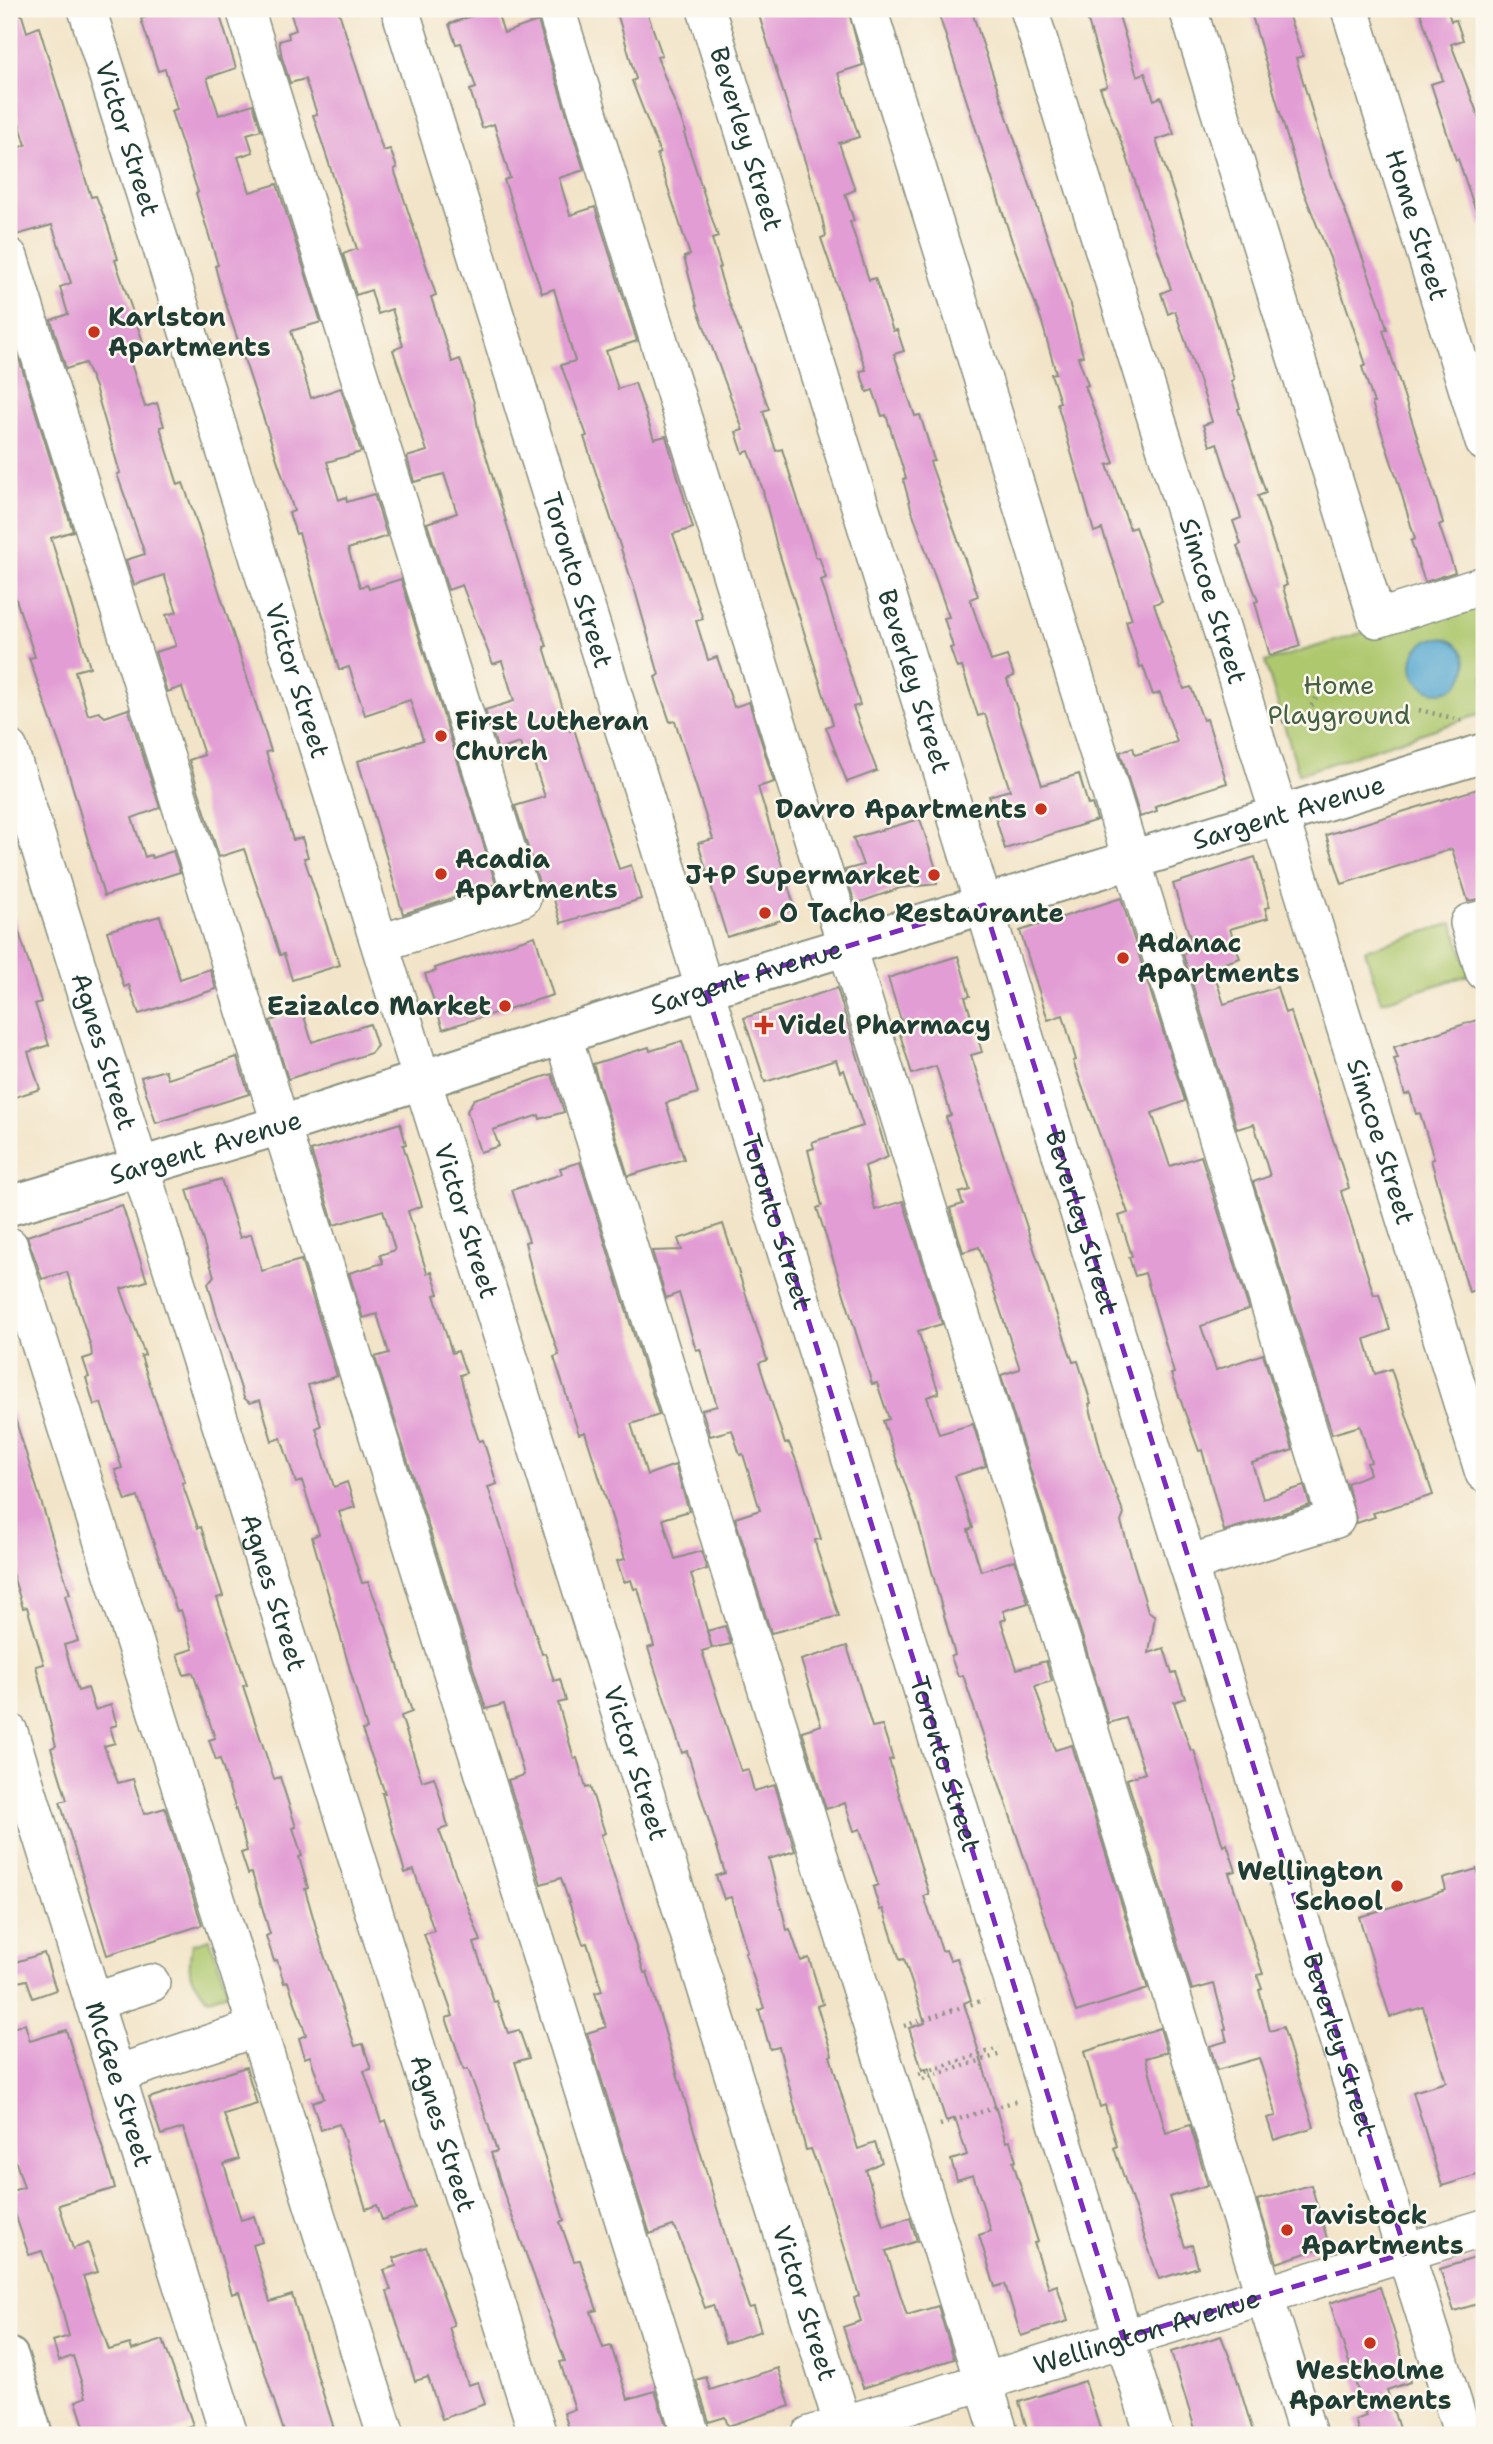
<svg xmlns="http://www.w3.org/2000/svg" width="1493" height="2444" font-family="'Shantell Sans',sans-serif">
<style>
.green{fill:#aec86e;stroke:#668251;stroke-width:2}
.water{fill:#55a7d0;stroke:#3a7282;stroke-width:2}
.building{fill:#e29dd4}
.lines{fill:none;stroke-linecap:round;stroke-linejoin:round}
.minor-casing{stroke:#88907e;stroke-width:40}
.major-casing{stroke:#88907e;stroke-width:42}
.path{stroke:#88907e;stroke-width:4.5;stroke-dasharray:2 5;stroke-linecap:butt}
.minor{stroke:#fff;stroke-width:37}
.major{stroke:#fff;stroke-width:38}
.marked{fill:none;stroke:#7b2cbf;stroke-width:5;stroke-dasharray:14 9;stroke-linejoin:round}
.poi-dot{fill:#c8321e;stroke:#fbf7ec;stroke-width:2.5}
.labels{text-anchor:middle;stroke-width:5;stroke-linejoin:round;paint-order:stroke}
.street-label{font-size:26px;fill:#1f3d34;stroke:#fbf7ec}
.poi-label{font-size:26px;font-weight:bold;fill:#1f3d34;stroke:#fbf7ec;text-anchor:start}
.park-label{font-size:26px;fill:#436042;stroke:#fbf7ec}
</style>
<rect width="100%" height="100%" fill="#fbf7ec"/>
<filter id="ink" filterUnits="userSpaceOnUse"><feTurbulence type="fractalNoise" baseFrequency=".0143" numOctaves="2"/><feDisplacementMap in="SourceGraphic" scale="14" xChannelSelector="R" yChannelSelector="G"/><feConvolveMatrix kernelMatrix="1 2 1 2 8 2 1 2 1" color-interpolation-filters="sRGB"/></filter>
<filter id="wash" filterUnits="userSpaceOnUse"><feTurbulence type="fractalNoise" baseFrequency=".00686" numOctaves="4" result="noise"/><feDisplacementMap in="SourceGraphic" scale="28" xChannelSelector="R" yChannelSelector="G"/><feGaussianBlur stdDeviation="1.57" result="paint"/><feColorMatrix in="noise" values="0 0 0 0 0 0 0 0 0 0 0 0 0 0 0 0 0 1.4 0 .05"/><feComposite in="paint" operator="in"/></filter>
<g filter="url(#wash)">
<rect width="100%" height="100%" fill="#f2e4c8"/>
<g class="green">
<path d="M1484 596V713L1299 774 1265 662Z"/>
<path d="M1453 923 1469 975 1381 1002 1365 950Z"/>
<path d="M210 1939 228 1993 208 1999C188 1978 187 1973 192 1944Z"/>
</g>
<circle class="water" cx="1439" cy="665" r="27"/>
<g id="blocks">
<g class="building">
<path d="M9 9H20L27 32 39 27 91 197 96 196 107 224 118 259 115 260 143 342 126 348 145 407 157 403 164 426 160 427 178 485 183 483 193 511 271 751 266 752 293 840 302 838 308 857 304 858 340 965 292 980 284 954 280 955 244 849 219 857 189 760 204 755 182 687 167 692 155 652 176 646 166 615 177 612 164 575 134 585 126 560 145 554 117 474 120 473 95 387 85 363 66 369 51 320 68 314 60 287 71 283 52 225 9 237V151L26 145 9 90Z"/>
<path d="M143 9H218L236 68 207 78 219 115 253 104 261 130 247 134 253 152 238 157 250 192 277 184 321 322 291 331 311 398 341 388 361 452 327 462 339 500 346 497 347 502 374 494 387 536 348 549 360 587 367 585 369 589 401 579 496 884 403 914 358 761 423 740 410 700 365 715 349 667 339 670 299 533 296 534 289 513 294 511 222 292 215 266 218 265 196 193 198 192 171 111 177 109 165 69 158 71 141 19 146 17Z"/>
<path d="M289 9H338L383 151 390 149 397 168 394 169 436 295 431 297 452 362 460 359 474 403 478 429 531 604 547 646 544 647 570 731 574 729 619 869 631 865 641 899 561 923 549 883 540 886 515 806 545 797 532 757 525 759 520 743 498 750 485 710 514 701 502 661 493 664 462 585 448 590 427 523 457 513 444 474 414 482 407 457 427 451 393 350 403 346 392 309 378 314 371 290 356 295 343 254 357 249 313 115 317 114 305 79 290 83 282 58 279 41 289 38 288 33 296 30Z"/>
<path d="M491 9H496L504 33 538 21 584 170 559 178 570 215 595 207 637 341 606 351 618 389 635 383 654 439 666 436 693 528 673 534 703 619 696 621 708 660 717 657 734 707 749 702 774 782 758 787 797 915 727 937 698 843 713 839 675 721 670 722 655 677 659 675 636 594 584 437 587 436 561 365 575 361 554 289 542 293 504 180 510 178 494 124 482 128 470 90 476 88 461 43 456 44 449 24Z"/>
<path d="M616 9H646L662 55 657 57 686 132 684 133 718 237 712 239 721 267 718 268 725 291 769 409 763 411 776 451 782 449 816 558 819 557 826 578 821 580 860 705 853 707 877 771 847 782 826 727 833 724 776 543 762 487 749 451 743 453 736 432 743 430 698 310 684 257 690 255 657 154 660 153 632 81 636 79Z"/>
<path d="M757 9H848L863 65 838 73 859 137 839 143 855 190 845 194 854 221 850 222 869 280 875 278 893 331 897 330 904 351 894 354 915 416 920 415 934 460 930 462 978 596 970 599 991 661 1007 656 1014 676 1007 679 1042 785 1079 774 1088 805 1092 804 1097 820 1005 849 989 796 1010 790 985 714 978 716 962 667 957 668 950 648 953 647 944 618 949 617 911 508 903 479 906 478 886 415 882 416 873 390 867 392 860 371 866 370 821 238 826 236 820 209Z"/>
<path d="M937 9H971L1070 305 1083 356 1078 357 1088 385 1085 386 1114 463 1107 465 1130 529 1135 527 1162 601 1154 604 1184 689 1191 687 1203 720 1207 719 1227 783 1155 806 1157 811 1140 817 1120 752 1133 747 1135 755 1177 742 1160 693 1153 695 1143 666 1140 667 1126 621 1132 619 1102 529 1094 532 1088 511 1057 403 1060 402 1051 374 1056 373 1041 319 1012 241Z"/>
<path d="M1117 9 1137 76 1145 73 1154 100 1161 97 1174 134 1156 140 1218 326 1234 379 1231 381 1240 408 1238 409 1266 493 1258 496 1287 585 1283 587 1300 646 1270 656 1255 602 1258 601 1237 546 1241 544 1233 521 1241 518 1217 443 1210 446 1203 425 1212 422 1205 398 1175 311 1168 314 1161 293 1171 289 1125 151 1100 88 1107 86 1087 18Z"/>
<path d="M1250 9H1286L1303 56 1296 58 1328 165 1379 302 1387 329 1383 330 1426 465 1443 523 1439 525 1455 572 1425 582 1411 541 1415 539 1398 482 1372 403H1374L1362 367 1366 365 1330 258 1301 185Z"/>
<path d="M1419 9H1447L1451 21 1456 20 1463 40 1451 44 1484 131V225L1481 226 1458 159 1456 160 1431 84 1443 80Z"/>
<path d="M11 333 73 531 51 538 90 667 75 671 88 715 99 712 105 717 128 709 160 808 132 818 145 857 151 855 152 858 173 851 180 872 104 896 63 754 29 658 35 657 9 578Z"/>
<path d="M1484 787V898L1468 901 1452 849 1342 884 1326 835Z"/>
<path d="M920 819 938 875 937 884 900 888 855 904 845 870 863 865 853 838Z"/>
<path d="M1255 857 1270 907 1265 908 1268 918 1230 929 1240 958 1212 967 1224 1004 1277 987 1285 1013 1290 1011 1349 1188 1341 1191 1342 1195 1374 1295 1379 1294 1390 1330 1365 1339 1375 1374 1391 1369 1433 1495 1373 1513 1375 1517 1357 1523 1347 1483 1370 1474 1367 1463 1371 1462 1360 1426 1332 1434 1253 1182 1270 1176 1254 1124 1237 1129 1183 954 1194 950 1173 884Z"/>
<path d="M1121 898 1185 1101 1152 1113 1170 1166 1201 1156 1249 1309 1201 1326 1216 1370 1263 1354 1293 1450 1252 1463 1263 1499 1304 1486 1310 1505 1224 1531 1202 1450 1199 1451 1171 1374 1174 1373 1145 1273 1135 1276 1129 1257 1132 1256 1119 1216 1128 1213 1073 1061 1076 1060 1063 1015 1048 1020 1020 931Z"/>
<path d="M13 913 41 1002 35 1004 49 1045 28 1052 40 1089 9 1099V914Z"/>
<path d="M160 916 180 979 210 969 216 989 139 1014 129 985 124 987 107 931Z"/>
<path d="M535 936 553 995 443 1029 425 974 436 971 435 968Z"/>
<path d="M958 956 970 996 965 997 982 1052 971 1055 1034 1249 1073 1362 1078 1361 1091 1403 1089 1404 1103 1460 1124 1514 1121 1522 1148 1611 1155 1616 1149 1653 1164 1648 1172 1674 1176 1673 1185 1698 1174 1702 1191 1751 1194 1750 1223 1846 1227 1844 1236 1871 1229 1873 1263 1974 1257 1975 1262 1989 1259 1990 1270 2031 1283 2027 1314 2127 1274 2140 1267 2118 1276 2116 1274 2106 1259 2058 1217 2070 1210 2046 1227 2041 1224 2030 1226 2029 1214 1984 1192 1990 1127 1779 1145 1773 1126 1718 1109 1723 1001 1375 1020 1369 979 1247 963 1252 950 1208 963 1204 959 1193 970 1190 946 1117 951 1115 936 1066 912 1074 900 1034 905 1033 888 978Z"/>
<path d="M837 988 888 1157 865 1166 875 1210 903 1201 942 1324 918 1331 939 1393 927 1397 939 1434 973 1424 986 1466 955 1476 973 1528 968 1530 981 1571 1015 1560 1028 1603 1003 1611 1006 1619 1001 1621 1017 1669 1046 1661 1052 1681 1035 1686 1055 1750 1072 1745 1148 1989 1076 2012 963 1675 958 1676 951 1657 955 1655 918 1521 883 1421 889 1419 877 1383 872 1384 817 1208 822 1206 808 1150 814 1148 812 1142 863 1126 844 1070 840 1072 836 1060 765 1082 744 1018Z"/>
<path d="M302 1010 312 1042 370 1024 377 1046 371 1053 288 1079 270 1021Z"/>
<path d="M1480 1019 1484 1032V1287L1469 1292 1431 1160 1434 1159 1420 1113 1416 1114 1410 1093 1405 1095 1394 1059 1398 1058 1394 1047Z"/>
<path d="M682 1041 698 1093 666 1103 684 1159 628 1176 593 1064 649 1047 650 1051Z"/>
<path d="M237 1057 249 1094 156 1123 141 1077 165 1070 168 1079Z"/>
<path d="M552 1074 564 1112 540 1119 539 1115 493 1130 499 1146 480 1152 467 1111 474 1099Z"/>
<path d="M400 1123 406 1144 403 1145 422 1206 408 1211 427 1273 432 1272 439 1294 434 1295 452 1353 458 1351 466 1373 460 1375 472 1420 479 1441 483 1440 497 1484 488 1487 542 1654 545 1653 554 1681 560 1679 566 1701 558 1703 574 1759 577 1758 586 1788 590 1787 605 1833 601 1835 644 1973 647 1972 727 2242 749 2308 754 2307 761 2331 725 2343 713 2305 705 2308 676 2229 673 2226 650 2234 587 2033 606 2027 595 1993 602 1991 593 1961 587 1943 583 1944 561 1878 541 1884 508 1780 524 1775 504 1704 486 1709 375 1357 389 1353 377 1314 363 1318 349 1273 383 1263 380 1255 395 1250 383 1210 334 1225 311 1151Z"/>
<path d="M580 1162 659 1415 631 1424 647 1475 675 1465 689 1511 663 1519 675 1559 701 1551 707 1569 691 1574 712 1648 702 1651 714 1688 741 1771 748 1769 754 1791 775 1785 795 1851 769 1859 787 1930 790 1929 801 1961 809 1958 823 2004 817 2006 832 2055 830 2056 858 2149 875 2143 882 2162 866 2170 883 2226 910 2218 917 2241 886 2251 907 2315 938 2306 954 2359 863 2388 843 2327 861 2321 854 2298 859 2296 851 2268 827 2191 811 2149 806 2150 779 2047 770 2049 759 2010 764 2008 745 1953 747 1952 731 1897 724 1899 716 1876 725 1873 687 1751 682 1753 648 1648 654 1646 638 1588 634 1589 631 1580 624 1582 617 1561 625 1559 585 1432 579 1434 554 1357 559 1355 534 1281 525 1242 529 1241 512 1190 562 1174 560 1168Z"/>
<path d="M221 1179 240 1238 251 1234 262 1271 301 1260 337 1376 308 1385 321 1426 316 1428 334 1487 347 1482 355 1507 339 1512 362 1583 368 1582 386 1626 412 1712 401 1716 422 1781 434 1777 441 1799 448 1827 439 1830 481 1941 474 1943 494 2002 497 2001 508 2033 519 2030 529 2058 515 2062 564 2220 560 2222 574 2261 580 2260 597 2310 591 2312 603 2348 611 2346 628 2399 655 2391 668 2431 656 2435H571L564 2413 575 2409 560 2362 565 2361 504 2194 491 2153 497 2151 484 2112 468 2069 464 2070 446 2018 453 2016 424 1934 434 1931 414 1870 405 1873 382 1793H385L362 1730 367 1729 312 1537 319 1534 302 1481 296 1483 281 1438 272 1441 260 1400 250 1403 244 1398 216 1312 208 1283 214 1276 187 1190Z"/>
<path d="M122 1205 147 1281 121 1289 145 1355 141 1356 154 1397 185 1482 182 1483 198 1528 201 1527 223 1596 217 1598 247 1685 243 1686 274 1779 280 1777 296 1827 293 1828 302 1856 299 1857 308 1888 305 1889 323 1952 355 2046 363 2044 371 2069 364 2071 381 2122 386 2120 415 2208 382 2220 377 2205 366 2209 339 2124 321 2130 312 2102 324 2098 310 2056 305 2058 299 2038 306 2035 288 1982 284 1983 277 1960 274 1961 266 1936 270 1934 252 1873 248 1874 241 1853 247 1851 239 1820 220 1759 216 1760 209 1740 215 1738 202 1699 193 1673 184 1675 177 1654 193 1649 181 1610 177 1611 138 1497 126 1501 115 1470 122 1468 101 1403 94 1405 86 1378 89 1377 83 1359 92 1356 91 1347 67 1272 42 1279 27 1236Z"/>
<path d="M723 1224 767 1360 759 1363 785 1444 789 1443 800 1470 821 1539 815 1540 817 1550 839 1616 771 1633 735 1518 760 1510 743 1454 740 1455 732 1430 710 1436 702 1410 717 1406 700 1349 696 1350 679 1293 666 1298 652 1251 682 1250 678 1239Z"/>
<path d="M13 1412 70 1594 65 1595 78 1641 64 1645 78 1691 88 1688 95 1710 111 1705 117 1725 110 1727 115 1743 104 1746 118 1783 133 1779 144 1814 165 1808 202 1925 107 1955 60 1802 67 1800 51 1748 56 1746 36 1666 44 1664 27 1607 23 1608 9 1563V1413Z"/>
<path d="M725 1626 731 1644 712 1648 707 1631Z"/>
<path d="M847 1646 872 1727 882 1725 893 1759 889 1760 929 1894 924 1896 942 1951 946 1950 950 1960 957 1958 971 2000 964 2003 1006 2142 1010 2141 1016 2161 1013 2162 1038 2242 1034 2243 1049 2288 1057 2285 1068 2321 1021 2336 1005 2284 995 2287 979 2235 991 2231 973 2175 957 2180 951 2160 967 2155 955 2118 946 2121 929 2068 922 2070 909 2028 925 2023 904 1959 900 1960 883 1909 880 1910 873 1887 878 1885 860 1829 854 1831 845 1803 826 1809 802 1731 821 1725 801 1660Z"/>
<path d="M1477 1869 1480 1879 1484 1878V2173L1442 2186 1413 2092 1446 2082 1423 2007 1390 2017 1359 1917 1446 1890 1443 1879Z"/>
<path d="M44 1953 56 1990 33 1998 27 1980 9 1984V1964Z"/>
<path d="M25 2024 30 2041 66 2030 115 2188 59 2205 73 2249 88 2243 98 2272 83 2276 109 2350 130 2344 132 2350 163 2340 193 2425 160 2435H87L76 2401 86 2397 73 2356 59 2361 53 2341 69 2336 59 2299 42 2251 29 2255 9 2196V2192L24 2187 9 2141V2029Z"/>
<path d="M1160 2028 1167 2052 1146 2058 1166 2133 1190 2125 1208 2185 1169 2197 1185 2247 1192 2245 1198 2267 1159 2279 1114 2148 1117 2146 1105 2105 1100 2107 1084 2052Z"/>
<path d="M246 2067 257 2104 224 2114 239 2159 224 2164 241 2220 254 2216 262 2242 253 2245 270 2302 292 2295 336 2435H285L239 2292 232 2294 183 2128 161 2135 149 2098Z"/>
<path d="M1311 2185 1329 2245 1277 2263 1257 2200Z"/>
<path d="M426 2247 454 2325 449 2327 468 2385 478 2382 485 2404 442 2419 428 2377 415 2381 387 2291 391 2290 384 2270 396 2266 394 2258Z"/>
<path d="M1484 2255V2302L1454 2311 1440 2269Z"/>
<path d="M1380 2287 1410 2382 1387 2390 1400 2432 1389 2435H1360L1355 2420 1366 2416 1330 2303Z"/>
<path d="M1221 2336 1232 2363 1254 2435H1197L1171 2352Z"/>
<path d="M778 2368 790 2406 728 2426 725 2417 709 2422 696 2380 706 2377 710 2390Z"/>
<path d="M1085 2381 1102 2435H1029L1019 2402Z"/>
</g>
</g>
</g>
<g filter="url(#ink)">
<use href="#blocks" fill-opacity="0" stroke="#88907e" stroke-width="2"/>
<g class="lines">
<g class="minor-casing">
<g id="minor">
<path id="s1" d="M87 9 846 2435"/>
<path d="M245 9 522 898 381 943"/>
<path id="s2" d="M400 9 1154 2435"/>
<path d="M556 9 1308 2435"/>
<path id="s3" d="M706 9 1188 1564 1463 2435"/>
<path d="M868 9 1336 1519 1188 1564"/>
<path id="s4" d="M1029 9 1484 1473"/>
<path d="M1188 9 1377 619 1484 585"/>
<path id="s5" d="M1350 9 1484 442"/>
<path d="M9 257 691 2435"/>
<path id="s6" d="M9 749 538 2435"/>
<path d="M1484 919 1469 923 1484 971"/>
<path d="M562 1034 1000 2435"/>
<path d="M9 1246 386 2435"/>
<path id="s7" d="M9 1732 229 2435"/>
<path d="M93 2002 151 1983"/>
<path d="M116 2074 257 2028"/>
<path id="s8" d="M810 2435 1484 2228"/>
</g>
</g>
<g class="major-casing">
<g id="major">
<path id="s9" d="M9 1206 281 1125 706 989 1484 753"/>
<path d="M9 2357 33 2435"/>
</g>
</g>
<g class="path">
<path d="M1419 710 1461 720"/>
<path d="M1282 722 1307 713 1321 690"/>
<path d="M904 2026 984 2000"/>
<path d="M919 2074 999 2048"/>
<path d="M923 2079 1001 2054"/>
<path d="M940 2125 1016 2101"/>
</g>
<use href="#minor" class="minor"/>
<use href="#major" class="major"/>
</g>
</g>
<path class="marked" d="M984 905 1406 2253 1123 2338 706 989Z"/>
<g class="poi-dot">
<circle cx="94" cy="332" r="7"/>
<circle cx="441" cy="736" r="7"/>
<circle cx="1041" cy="809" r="7"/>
<circle cx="441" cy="874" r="7"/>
<circle cx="934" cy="875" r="7"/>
<circle cx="765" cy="913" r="7"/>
<circle cx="1123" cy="958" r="7"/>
<circle cx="505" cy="1006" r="7"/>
<path d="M760.5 1014.5h7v7h7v7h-7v7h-7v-7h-7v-7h7z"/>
<circle cx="1397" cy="1886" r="7"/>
<circle cx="1287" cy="2230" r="7"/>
<circle cx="1370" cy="2343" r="7"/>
</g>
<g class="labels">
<g class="street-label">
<text dy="9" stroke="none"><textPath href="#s1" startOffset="136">Victor Street</textPath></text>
<text dy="9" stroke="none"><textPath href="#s3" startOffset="136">Beverley Street</textPath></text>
<text dy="9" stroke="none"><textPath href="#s5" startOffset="226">Home Street</textPath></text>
<text dy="9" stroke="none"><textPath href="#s2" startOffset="598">Toronto Street</textPath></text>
<text dy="9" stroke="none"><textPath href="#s4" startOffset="620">Simcoe Street</textPath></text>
<text dy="9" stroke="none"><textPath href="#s1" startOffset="704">Victor Street</textPath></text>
<text dy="9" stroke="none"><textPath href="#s3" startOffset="704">Beverley Street</textPath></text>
<text dy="9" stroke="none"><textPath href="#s9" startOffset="1339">Sargent Avenue</textPath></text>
<text dy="9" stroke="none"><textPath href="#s9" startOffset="772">Sargent Avenue</textPath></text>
<text dy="9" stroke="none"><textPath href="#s6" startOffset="317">Agnes Street</textPath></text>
<text dy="9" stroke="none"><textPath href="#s4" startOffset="1186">Simcoe Street</textPath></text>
<text dy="9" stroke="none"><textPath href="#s9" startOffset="205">Sargent Avenue</textPath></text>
<text dy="9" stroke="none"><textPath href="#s1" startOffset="1270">Victor Street</textPath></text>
<text dy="9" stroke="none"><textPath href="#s2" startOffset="1270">Toronto Street</textPath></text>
<text dy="9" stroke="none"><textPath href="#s3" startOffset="1270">Beverley Street</textPath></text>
<text dy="9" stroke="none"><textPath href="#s6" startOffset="884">Agnes Street</textPath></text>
<text dy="9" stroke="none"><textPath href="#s1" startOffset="1838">Victor Street</textPath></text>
<text dy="9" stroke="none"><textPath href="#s2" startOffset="1838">Toronto Street</textPath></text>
<text dy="9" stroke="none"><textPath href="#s3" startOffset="2132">Beverley Street</textPath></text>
<text dy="9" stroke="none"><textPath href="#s7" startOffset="369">McGee Street</textPath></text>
<text dy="9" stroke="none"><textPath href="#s6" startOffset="1451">Agnes Street</textPath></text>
<text dy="9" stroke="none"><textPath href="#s1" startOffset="2404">Victor Street</textPath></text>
<text dy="9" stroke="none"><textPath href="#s8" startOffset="352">Wellington Avenue</textPath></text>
</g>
<g class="poi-label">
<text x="108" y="326">Karlston<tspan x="108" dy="30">Apartments</tspan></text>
<text x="455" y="730">First Lutheran<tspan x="455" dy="30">Church</tspan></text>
<text x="1027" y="818" text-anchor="end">Davro Apartments</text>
<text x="455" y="868">Acadia<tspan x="455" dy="30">Apartments</tspan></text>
<text x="920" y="884" text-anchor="end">J+P Supermarket</text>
<text x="779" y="922">O Tacho Restaurante</text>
<text x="1137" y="952">Adanac<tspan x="1137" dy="30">Apartments</tspan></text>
<text x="491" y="1015" text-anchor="end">Ezizalco Market</text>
<text x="778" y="1034">Videl Pharmacy</text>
<text x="1383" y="1880" text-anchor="end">Wellington<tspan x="1383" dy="30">School</tspan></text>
<text x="1301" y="2224">Tavistock<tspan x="1301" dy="30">Apartments</tspan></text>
<text x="1370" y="2379" text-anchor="middle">Westholme<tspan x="1370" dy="30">Apartments</tspan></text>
</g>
<g class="park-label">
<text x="1339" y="694">Home<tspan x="1339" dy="30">Playground</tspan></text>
</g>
</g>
<rect width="1493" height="2444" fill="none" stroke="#fbf7ec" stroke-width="35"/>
</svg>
